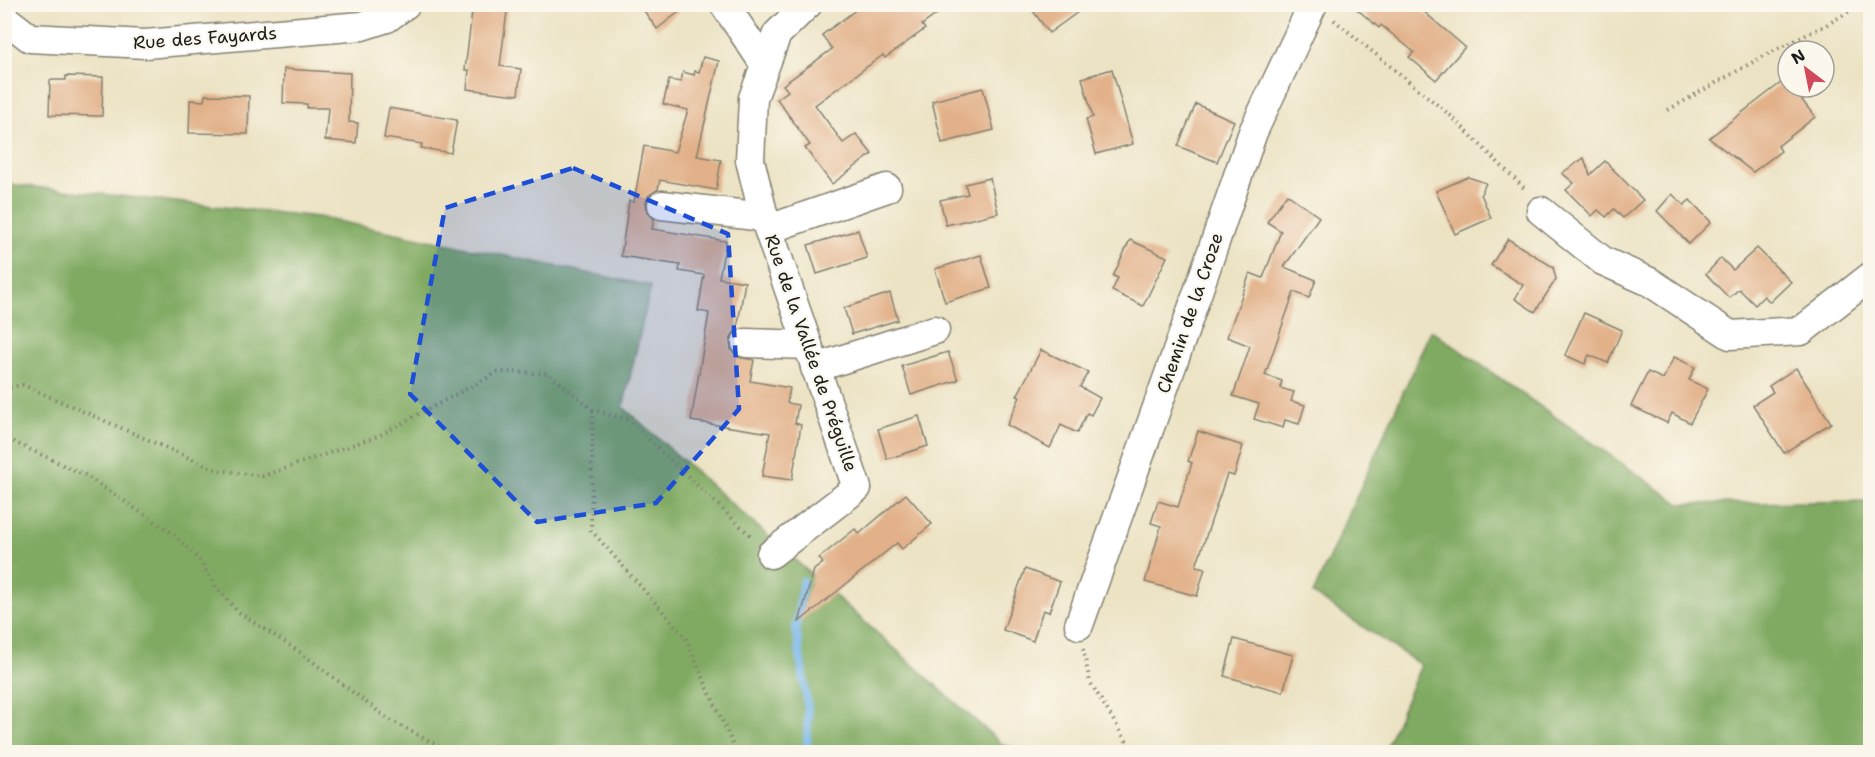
<svg xmlns="http://www.w3.org/2000/svg" width="1875" height="757" font-family="'Shantell Sans',sans-serif">
<style>
.forest{fill:#80aa62;stroke:#4e633f;stroke-width:1.5}
.lines{fill:none;stroke-linecap:round;stroke-linejoin:round}
.stream{stroke:#78b7eb;stroke-width:8}
.building{fill:#e2b189}
.minor-casing{stroke:#848070;stroke-width:31}
.path{stroke:#848070;stroke-width:4;stroke-dasharray:1.5 4.5;stroke-linecap:butt}
.minor{stroke:#fff;stroke-width:28}
.marked{fill:#1d4ed8;fill-opacity:0.2;stroke:#1d4ed8;stroke-width:4.5;stroke-dasharray:12 8;stroke-linejoin:round}
.labels{text-anchor:middle;stroke-width:4.5;stroke-linejoin:round;paint-order:stroke}
.street-label{font-size:18px;fill:#1c1c1c;stroke:#fbf7ec}
</style>
<rect width="100%" height="100%" fill="#fbf7ec"/>
<filter id="ink" filterUnits="userSpaceOnUse"><feTurbulence type="fractalNoise" baseFrequency=".0167" numOctaves="2"/><feDisplacementMap in="SourceGraphic" scale="12" xChannelSelector="R" yChannelSelector="G"/><feConvolveMatrix kernelMatrix="1 2 1 2 8 2 1 2 1" color-interpolation-filters="sRGB"/></filter>
<filter id="wash" filterUnits="userSpaceOnUse"><feTurbulence type="fractalNoise" baseFrequency=".008" numOctaves="4" result="noise"/><feDisplacementMap in="SourceGraphic" scale="24" xChannelSelector="R" yChannelSelector="G"/><feGaussianBlur stdDeviation="1.35" result="paint"/><feColorMatrix in="noise" values="0 0 0 0 0 0 0 0 0 0 0 0 0 0 0 0 0 1.4 0 .05"/><feComposite in="paint" operator="in"/></filter>
<g filter="url(#wash)">
<rect width="100%" height="100%" fill="#ece3c4"/>
<g class="forest">
<path d="M5 184 318 217 651 286 623 407 1003 745 1030 752H5Z"/>
<path d="M1431 330 1680 504 1870 501V752H1384L1421 665 1313 594Z"/>
</g>
<g class="lines">
<path class="stream" d="M803 581 796 628 808 710 807 752"/>
</g>
<g id="blocks">
<g class="building">
<path d="M473 4H508L500 66 521 69 518 95 467 89 469 70H465Z"/>
<path d="M639 4H689L657 29Z"/>
<path d="M864 4H951L922 25 925 29 885 58 883 55 815 105 843 143 856 134 872 154 832 184 805 148 810 145 777 99 788 91 783 85 832 49 822 35Z"/>
<path d="M1028 4H1089L1049 33Z"/>
<path d="M1351 4H1415L1465 47 1436 80 1409 57 1414 52 1381 25 1379 28Z"/>
<path d="M703 57 719 61 697 156 721 160 716 190 660 180 658 189 648 196 646 202 647 211 654 219 652 229 726 241 719 278 745 282 737 329 732 335 730 342 731 350 738 357 754 360 750 381 790 388 787 403 798 405 795 423 801 425 792 480 762 476 770 433 691 421 709 313 698 311 704 275 679 271 680 265 621 256 629 201 634 202 644 146 675 152 688 110 663 104 669 80 681 82 683 72 694 75 695 71 699 72Z"/>
<path d="M284 69 350 73 349 122 358 123 356 143 325 140 328 108H307V104L283 103Z"/>
<path d="M1112 69 1133 144 1096 154 1086 119 1093 117 1082 78Z"/>
<path d="M66 76 103 77 102 116 49 115 50 80H66Z"/>
<path d="M1786 79 1788 87H1792L1815 117 1778 146 1781 151 1753 172 1709 138Z"/>
<path d="M983 88 994 130 942 143 932 101Z"/>
<path d="M205 95 249 96 248 134 189 133 190 100 204 101Z"/>
<path d="M1196 104 1234 121 1217 162 1178 146Z"/>
<path d="M389 108 457 120 451 153 421 148 422 144 384 138Z"/>
<path d="M1584 158 1590 175 1605 161 1643 200 1623 218 1614 209 1606 217 1598 210 1592 216 1566 190 1574 183 1562 173Z"/>
<path d="M1468 177 1486 183 1481 194 1491 218 1455 234 1436 191Z"/>
<path d="M990 178 998 213 946 225 940 200 968 194 965 184Z"/>
<path d="M1287 194 1319 217 1284 267 1316 280 1309 298 1294 292 1265 375 1282 381 1280 388 1294 392 1291 401 1305 405 1299 424 1285 420 1283 428 1254 419 1259 404 1233 396 1250 346 1227 337 1250 273 1263 278 1281 231 1267 222Z"/>
<path d="M1672 194 1684 205 1690 200 1711 222 1689 244 1657 211Z"/>
<path d="M858 230 867 258 817 274 808 245Z"/>
<path d="M1508 239 1553 267 1556 279 1535 312 1515 299 1523 285 1491 265Z"/>
<path d="M1130 240 1167 257 1143 306 1112 291 1118 278 1113 276Z"/>
<path d="M1757 248 1791 282 1770 302 1764 296 1755 305 1739 289 1729 298 1706 274 1721 258 1733 270Z"/>
<path d="M981 255 991 288 945 302 935 269Z"/>
<path d="M890 293 898 320 852 334 844 308Z"/>
<path d="M1584 313 1622 330 1608 363 1589 355 1585 364 1565 355Z"/>
<path d="M1041 350 1088 372 1080 387 1100 398 1091 415 1087 413 1077 433 1061 425 1050 448 1007 425 1020 397 1017 396Z"/>
<path d="M948 352 958 380 911 395 902 366Z"/>
<path d="M1674 357 1695 367 1689 380 1708 389 1690 423 1672 413 1667 423 1631 406 1648 372 1663 379Z"/>
<path d="M1796 368 1831 423 1784 453 1753 405 1773 392 1769 386Z"/>
<path d="M919 416 928 446 887 459 878 429Z"/>
<path d="M1198 431 1243 446 1234 476 1227 474 1196 566 1205 568 1197 596 1145 582 1161 526 1151 523 1158 501 1178 507 1192 463 1188 461Z"/>
<path d="M906 494 932 524 902 549 897 543 799 622 814 570 823 563 819 558 855 529 859 534Z"/>
<path d="M1025 569 1060 582 1049 612 1043 610 1033 641 1003 630Z"/>
<path d="M1234 639 1293 655 1283 692 1224 676Z"/>
</g>
</g>
</g>
<g filter="url(#ink)">
<use href="#blocks" fill-opacity="0" stroke="#848070" stroke-width="1.5"/>
<g class="lines">
<g class="minor-casing">
<g id="minor">
<path d="M724 4 765 65"/>
<path d="M4 18 30 38 145 44 362 26 387 18 406 4"/>
<path d="M662 205 764 217"/>
<path d="M1541 211 1603 261 1650 282 1730 335 1801 331 1870 277"/>
<path d="M769 229 887 188"/>
<path d="M746 343 808 345"/>
<path d="M815 368 935 330"/>
<path d="M771 554 857 488 764 217 750 160 753 98 777 34 808 4"/>
<path d="M1079 625 1184 332 1253 132 1313 4"/>
</g>
</g>
<g class="path">
<path d="M1334 20 1451 116 1526 190"/>
<path d="M1668 110 1762 57 1826 25 1862 4"/>
<path d="M4 388 23 385 217 470 263 476 378 436 498 372 548 373 593 410 628 420 753 538"/>
<path d="M593 410 591 530 685 637 736 752"/>
<path d="M4 434 16 443 85 475 172 533 197 557 217 588 237 611 301 653 387 718 449 752"/>
<path d="M1083 649 1090 682 1133 752"/>
</g>
<use href="#minor" class="minor"/>
</g>
</g>
<path class="marked" d="M573 168 728 234 739 409 656 503 537 522 410 394 445 208Z"/>
<g class="labels">
<g class="street-label">
<text transform="translate(205 38) rotate(-4)" y="6">Rue des Fayards</text>
<text transform="translate(1190 313) rotate(-71)" y="6">Chemin de la Croze</text>
<text transform="translate(811 353) rotate(71)" y="6">Rue de la Vallée de Préguille</text>
</g>
</g>
<rect width="1875" height="757" fill="none" stroke="#fbf7ec" stroke-width="24"/>
<g transform="translate(1806 69) rotate(328)"><circle r="28" fill="#fbf7ec" stroke="#a29f99" stroke-width="1.5"/>
<path d="M0-4.5L10 22L0 15L-10 22Z" fill="#d1495b"/>
<text y="-9" font-size="16" font-weight="bold" text-anchor="middle" fill="#1c1c1c">N</text>
</g>
</svg>
